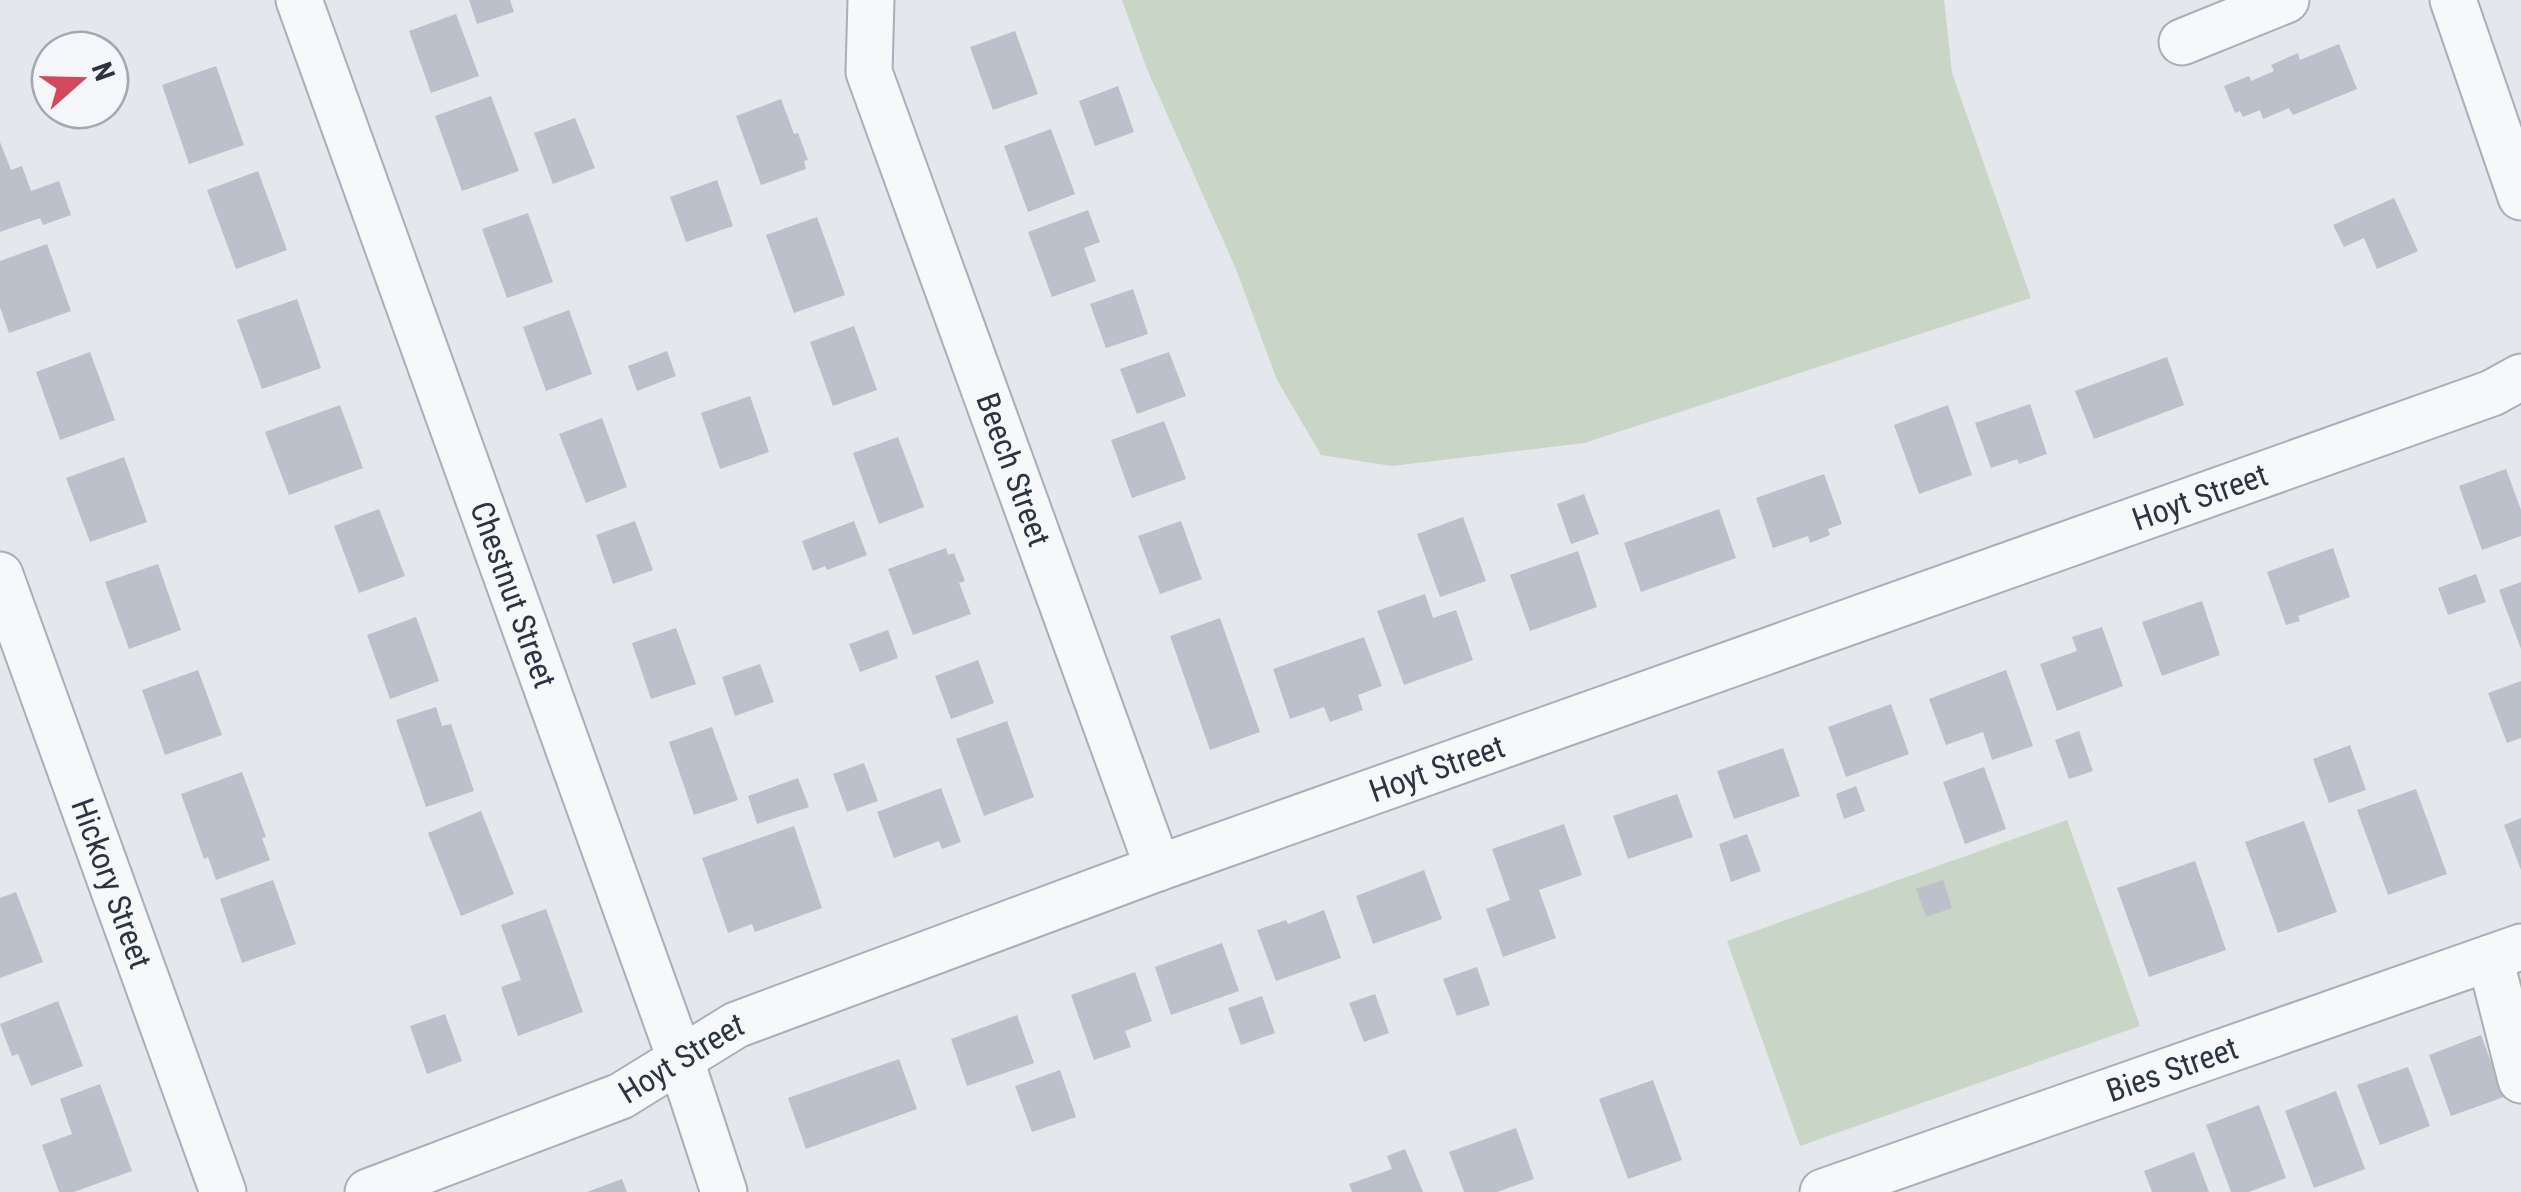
<svg xmlns="http://www.w3.org/2000/svg" width="2521" height="1192" font-family="'Roboto Condensed',sans-serif">
<style>
.green{fill:#c9d6c5}
.building{fill:#bbc0ca}
.lines{fill:none;stroke-linecap:round;stroke-linejoin:round}
.minor-casing{stroke:#a9aeb7;stroke-width:49}
.minor{stroke:#f7f8fa;stroke-width:45}
.labels{text-anchor:middle;stroke-width:8;stroke-linejoin:round;paint-order:stroke}
.street-label{font-size:32px;fill:#2b3445;stroke:#f4f6f9}
</style>
<rect width="100%" height="100%" fill="#e4e7ec"/>
<g class="green">
<path d="M1122 0H1944L1952 73 2031 298 1584 443 1392 466 1321 455 1277 380 1236 269 1147 69Z"/>
<path d="M2067 820 2140 1026 1800 1146 1727 941Z"/>
</g>
<g class="building">
<path d="M469 0H510L514 12 477 24Z"/>
<path d="M456 14 479 76 431 93 409 31Z"/>
<path d="M1015 31 1038 94 993 110 970 47Z"/>
<path d="M2339 44 2357 89 2293 115 2289 108 2263 119 2260 110 2243 117 2240 111 2235 113 2224 86 2249 76 2251 81 2274 71 2271 65 2298 53 2300 60Z"/>
<path d="M216 66 244 145 189 164 162 85Z"/>
<path d="M1118 86 1134 132 1095 146 1079 101Z"/>
<path d="M491 96 519 171 462 191 435 116Z"/>
<path d="M781 99 794 134 798 133 808 160 804 161 806 169 761 185 736 116Z"/>
<path d="M575 118 595 168 553 184 534 133Z"/>
<path d="M1051 129 1075 194 1028 212 1004 146Z"/>
<path d="M0 142 11 170 22 166 31 191 59 181 71 215 43 225 40 218 0 232Z"/>
<path d="M258 171 287 250 236 269 207 190Z"/>
<path d="M717 180 733 226 686 242 670 197Z"/>
<path d="M2394 198 2418 251 2377 269 2364 238 2344 247 2333 225Z"/>
<path d="M1088 210 1100 242 1084 248 1096 281 1052 297 1028 232Z"/>
<path d="M528 213 553 282 507 298 482 229Z"/>
<path d="M817 217 845 295 794 313 766 235Z"/>
<path d="M47 244 71 311 9 333 0 307V261Z"/>
<path d="M1133 289 1148 334 1106 348 1090 304Z"/>
<path d="M297 299 321 368 262 389 237 320Z"/>
<path d="M569 310 592 374 546 391 523 327Z"/>
<path d="M854 326 877 390 833 406 810 342Z"/>
<path d="M667 351 676 376 637 391 628 366Z"/>
<path d="M90 352 115 420 60 440 36 372Z"/>
<path d="M1169 352 1186 396 1137 414 1120 369Z"/>
<path d="M2167 357 2184 405 2094 439 2075 391Z"/>
<path d="M750 396 769 452 720 469 701 413Z"/>
<path d="M2030 404 2047 454 2019 464 2017 459 1991 468 1975 423Z"/>
<path d="M340 405 363 468 289 495 265 432Z"/>
<path d="M1948 405 1972 475 1919 494 1894 425Z"/>
<path d="M602 418 627 487 586 503 559 434Z"/>
<path d="M1164 421 1186 479 1132 498 1111 440Z"/>
<path d="M898 437 924 507 879 524 853 453Z"/>
<path d="M124 457 147 522 90 542 66 478Z"/>
<path d="M2506 469 2521 510V536L2482 550 2459 486Z"/>
<path d="M1824 474 1842 524 1828 529 1830 535 1810 543 1808 536 1773 548 1756 498Z"/>
<path d="M1584 494 1599 534 1571 544 1557 504Z"/>
<path d="M379 509 405 576 359 593 334 526Z"/>
<path d="M1719 509 1736 558 1641 592 1624 543Z"/>
<path d="M1463 517 1486 581 1440 597 1417 534Z"/>
<path d="M635 521 653 570 613 584 596 535Z"/>
<path d="M854 521 867 555 827 570 825 566 813 571 802 541Z"/>
<path d="M1181 521 1202 579 1160 594 1138 536Z"/>
<path d="M946 548 948 555 954 553 965 581 959 583 971 614 913 635 888 569Z"/>
<path d="M2333 548 2350 597 2298 616 2300 621 2286 625 2267 572Z"/>
<path d="M1578 551 1597 607 1530 631 1510 575Z"/>
<path d="M158 564 181 630 129 649 105 582Z"/>
<path d="M2476 574 2486 602 2448 615 2438 588Z"/>
<path d="M2521 582V649L2499 590Z"/>
<path d="M1425 594 1433 618 1456 610 1473 660 1404 685 1377 611Z"/>
<path d="M2202 601 2220 655 2162 676 2142 622Z"/>
<path d="M416 617 439 681 390 699 367 635Z"/>
<path d="M1220 618 1260 732 1210 750 1170 636Z"/>
<path d="M2102 627 2123 686 2057 711 2040 664 2077 651 2072 637Z"/>
<path d="M676 628 696 684 651 699 632 643Z"/>
<path d="M888 630 898 658 860 672 849 644Z"/>
<path d="M1364 637 1382 686 1358 695 1363 710 1330 722 1324 707 1290 719 1273 669Z"/>
<path d="M978 660 994 703 951 719 935 676Z"/>
<path d="M760 664 774 702 735 716 722 677Z"/>
<path d="M198 670 222 735 165 755 142 690Z"/>
<path d="M2006 670 2033 746 1992 760 1983 732 1946 745 1929 699Z"/>
<path d="M2521 681V738L2507 743 2488 693Z"/>
<path d="M1891 704 1909 754 1846 777 1828 727Z"/>
<path d="M436 707 442 726 451 724 474 791 426 807 396 720Z"/>
<path d="M1007 721 1034 797 984 816 956 739Z"/>
<path d="M712 727 738 800 694 815 669 742Z"/>
<path d="M2079 731 2093 771 2069 779 2055 740Z"/>
<path d="M2350 745 2366 790 2329 803 2313 759Z"/>
<path d="M1783 748 1800 796 1734 819 1717 771Z"/>
<path d="M864 763 878 801 847 812 833 774Z"/>
<path d="M1984 767 2006 829 1965 844 1943 782Z"/>
<path d="M242 772 266 837 262 838 270 860 216 880 208 857 204 859 181 794Z"/>
<path d="M798 778 809 807 757 824 748 796Z"/>
<path d="M1856 786 1865 811 1844 819 1836 794Z"/>
<path d="M941 788 961 842 942 849 939 841 894 858 877 812Z"/>
<path d="M2416 789 2447 874 2388 895 2357 810Z"/>
<path d="M1677 794 1693 837 1628 859 1613 816Z"/>
<path d="M481 811 514 894 461 916 428 833Z"/>
<path d="M2521 818V870L2504 825Z"/>
<path d="M2304 821 2337 912 2278 933 2245 842Z"/>
<path d="M1564 824 1582 875 1539 890 1556 938 1503 957 1486 909 1510 900 1492 849Z"/>
<path d="M794 826 822 908 755 932 752 924 728 933 702 858Z"/>
<path d="M1747 834 1761 871 1731 882 1719 844Z"/>
<path d="M2195 861 2226 950 2149 977 2117 888Z"/>
<path d="M1424 870 1442 919 1373 944 1356 896Z"/>
<path d="M273 880 296 944 242 963 220 899Z"/>
<path d="M1943 880 1952 908 1926 917 1916 889Z"/>
<path d="M16 892 43 962 0 978V898Z"/>
<path d="M546 909 583 1012 518 1036 501 987 521 980 501 925Z"/>
<path d="M1324 910 1341 958 1276 981 1257 930 1286 920 1288 924Z"/>
<path d="M1222 943 1239 991 1171 1015 1155 967Z"/>
<path d="M1477 967 1490 1005 1457 1016 1443 979Z"/>
<path d="M1135 972 1152 1021 1125 1031 1131 1047 1094 1060 1071 995Z"/>
<path d="M1375 994 1389 1033 1364 1042 1349 1003Z"/>
<path d="M1262 996 1275 1033 1241 1045 1228 1008Z"/>
<path d="M58 1001 83 1066 31 1086 18 1054 12 1056 0 1024Z"/>
<path d="M445 1014 462 1061 427 1074 410 1026Z"/>
<path d="M1017 1015 1034 1063 967 1086 951 1039Z"/>
<path d="M2481 1035 2504 1097 2451 1116 2429 1055Z"/>
<path d="M899 1059 917 1109 806 1149 788 1098Z"/>
<path d="M2408 1067 2430 1126 2380 1145 2357 1085Z"/>
<path d="M1060 1070 1076 1117 1032 1132 1015 1086Z"/>
<path d="M1653 1080 1682 1160 1628 1179 1599 1099Z"/>
<path d="M100 1084 132 1171 74 1192H59L42 1145 72 1134 60 1099Z"/>
<path d="M2336 1091 2365 1169 2314 1188 2285 1111Z"/>
<path d="M2259 1105 2286 1178 2249 1192H2231L2206 1125Z"/>
<path d="M1516 1128 1534 1179 1497 1192H1464L1449 1152Z"/>
<path d="M1405 1149 1423 1192H1352L1349 1184 1392 1169 1387 1156Z"/>
<path d="M2194 1152 2209 1192H2152L2144 1171Z"/>
<path d="M622 1179 627 1192H587Z"/>
</g>
<g class="lines">
<g class="minor-casing">
<g id="minor">
<path id="s1" d="M299 0 680 1058 724 1192"/>
<path id="s2" d="M871 0 869 72 1158 868"/>
<path d="M2453 0 2521 197"/>
<path d="M2182 42 2286 0"/>
<path id="s3" d="M0 575 223 1192"/>
<path d="M2490 958 2521 1080"/>
<path id="s4" d="M368 1192 621 1096 736 1025 1158 868 2492 393 2521 377"/>
<path id="s5" d="M1823 1192 2521 947"/>
</g>
</g>
<use href="#minor" class="minor"/>
</g>
<g class="labels">
<g class="street-label">
<text dy="11" stroke="none"><textPath href="#s2" startOffset="495">Beech Street</textPath></text>
<text dy="11" stroke="none"><textPath href="#s4" startOffset="1962">Hoyt Street</textPath></text>
<text dy="11" stroke="none"><textPath href="#s1" startOffset="632">Chestnut Street</textPath></text>
<text dy="11" stroke="none"><textPath href="#s4" startOffset="1152">Hoyt Street</textPath></text>
<text dy="11" stroke="none"><textPath href="#s3" startOffset="328">Hickory Street</textPath></text>
<text dy="11" stroke="none"><textPath href="#s4" startOffset="342">Hoyt Street</textPath></text>
<text dy="11" stroke="none"><textPath href="#s5" startOffset="370">Bies Street</textPath></text>
</g>
</g>
<g transform="translate(80 80) rotate(70)"><circle r="48" fill="#f4f6f9" stroke="#a4a8b1" stroke-width="2.5"/>
<path d="M0-8L18 38L0 25L-18 38Z" fill="#d1495b"/>
<text y="-15" font-size="28" font-weight="bold" text-anchor="middle" fill="#2b3445">N</text>
</g>
</svg>
